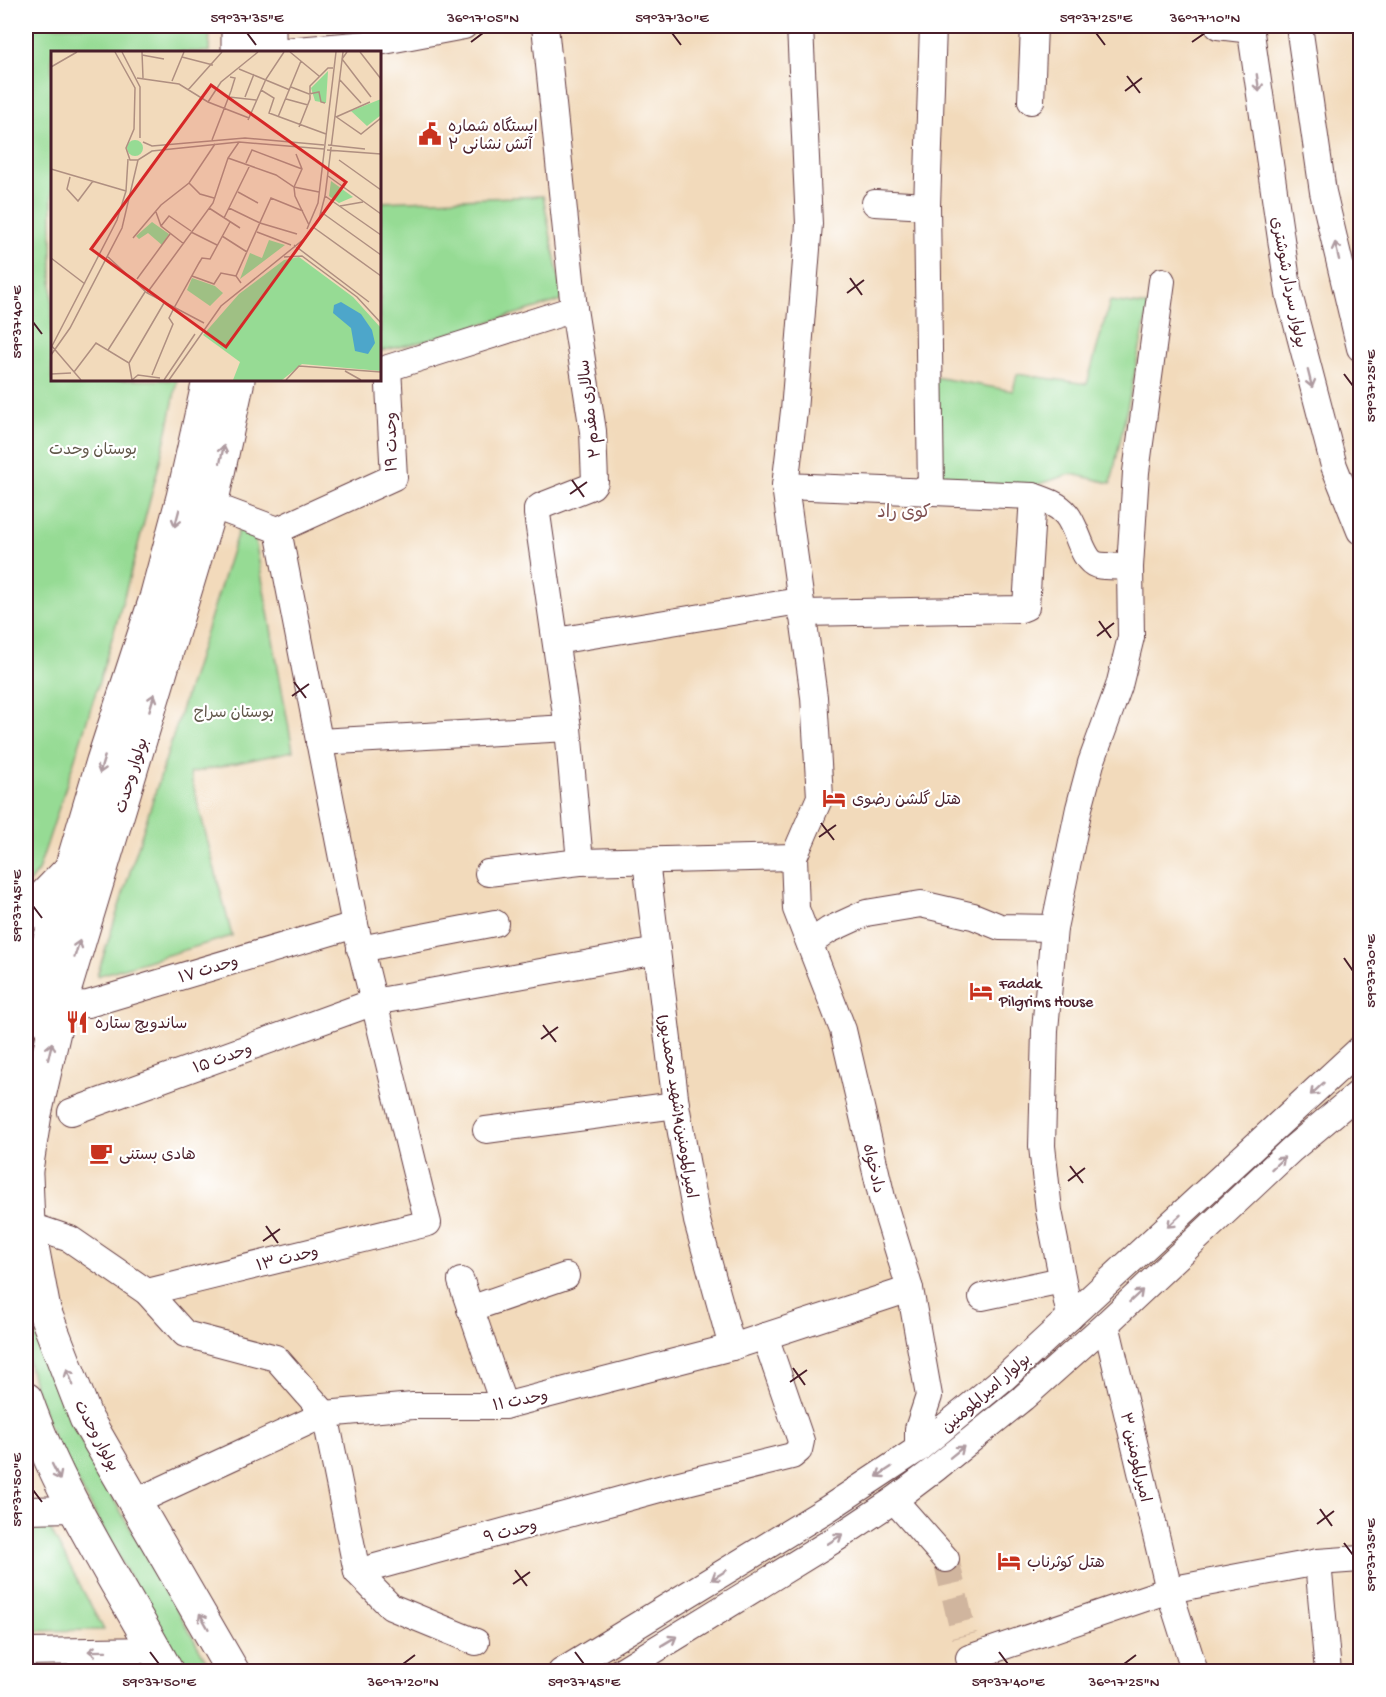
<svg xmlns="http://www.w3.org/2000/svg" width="1386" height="1697" font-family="'Gochi Hand','Playpen Sans Arabic',sans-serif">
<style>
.green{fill:#96db94;stroke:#707d60;stroke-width:1.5}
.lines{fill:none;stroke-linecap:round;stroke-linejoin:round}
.minor-tunnel{stroke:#d0b59e;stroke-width:26;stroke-dasharray:26 13;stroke-linecap:butt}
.minor-casing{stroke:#633b41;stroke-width:28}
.major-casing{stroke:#633b41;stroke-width:35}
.minor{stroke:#fff;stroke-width:26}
.major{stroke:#fff;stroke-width:33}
.oneway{stroke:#ae9aa0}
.ticks{fill:none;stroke:#4a1f2b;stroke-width:2}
.labels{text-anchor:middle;stroke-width:4.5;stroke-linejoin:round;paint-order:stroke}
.poi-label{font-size:16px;fill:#4a1f2b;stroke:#fff;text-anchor:start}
.street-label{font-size:16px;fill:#4a1f2b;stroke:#fff}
.park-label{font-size:16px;fill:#61574a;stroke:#fff}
.neighbourhood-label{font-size:18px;fill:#815353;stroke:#fff}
.inset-road{fill:none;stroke:#af8f81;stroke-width:1.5}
.view{fill:#d62828;fill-opacity:0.15;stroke:#d62828;stroke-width:3}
.inset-edge{fill:none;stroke:#4a1f2b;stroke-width:3}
.neatline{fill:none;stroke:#4a1f2b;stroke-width:2}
.ticks-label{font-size:15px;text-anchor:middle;fill:#4a1f2b}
</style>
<rect width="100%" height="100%" fill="#fff"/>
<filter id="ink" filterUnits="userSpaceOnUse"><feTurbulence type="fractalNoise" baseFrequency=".0167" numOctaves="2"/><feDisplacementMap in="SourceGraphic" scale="12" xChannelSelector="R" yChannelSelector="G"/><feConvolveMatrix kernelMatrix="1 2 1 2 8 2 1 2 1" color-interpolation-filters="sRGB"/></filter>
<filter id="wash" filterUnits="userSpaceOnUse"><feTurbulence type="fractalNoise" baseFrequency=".008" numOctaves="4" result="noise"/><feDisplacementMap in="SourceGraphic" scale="24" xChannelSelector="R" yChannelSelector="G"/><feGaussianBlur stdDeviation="1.35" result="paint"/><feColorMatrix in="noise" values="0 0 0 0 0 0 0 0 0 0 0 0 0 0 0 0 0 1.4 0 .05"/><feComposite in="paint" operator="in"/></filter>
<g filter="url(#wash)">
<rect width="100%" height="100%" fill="#f2dabb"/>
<g class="green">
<path d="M26 26H210L209 52H52V380H177C169 429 156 477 143 526 113 643 76 757 38 871L26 886Z"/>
<path d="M543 196 563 300 417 343 380 351V202Z"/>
<path d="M1110 301 1149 306 1111 483 1071 474 1029 487 936 481 934 377 1013 391 1017 374 1087 384Z"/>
<path d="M240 525 254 534 293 751 190 773 232 936 97 976Z"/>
<path d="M26 1282C37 1367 79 1439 121 1512 151 1565 182 1618 212 1671H184L169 1649 53 1437 34 1385 26 1353Z"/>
<path d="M48 1525 104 1630 26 1631V1526Z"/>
</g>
</g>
<g filter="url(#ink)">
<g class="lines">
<path class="minor-tunnel" d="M946 1559 964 1636"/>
<g class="minor-casing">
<g id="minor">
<path d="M545 26 574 309 593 431 595 482 592 486 541 506 537 509V514L568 728 580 862"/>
<path d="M800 26 809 224 794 411 785 486 814 697 820 797 794 857 796 909 843 1030 882 1198 910 1289 929 1396 918 1429V1449"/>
<path d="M1218 26 1251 30"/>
<path d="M1250 26 1289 294 1334 466 1360 531"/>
<path d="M1299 26 1323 192 1360 348"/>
<path d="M273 52 368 44 464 26"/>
<path d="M1031 101 1034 26"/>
<path d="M875 203 927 206"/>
<path d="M785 486 1033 496C1045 500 1058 504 1066 514 1078 527 1081 560 1097 565 1107 567 1120 566 1130 567"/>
<path d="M931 492 927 206 933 26"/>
<path d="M278 530 394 477 388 368 574 309"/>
<path d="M801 613 1021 609 1026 607 1033 496"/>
<path d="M556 641 799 601"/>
<path d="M319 742 568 728"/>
<path d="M646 861 676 1105 697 1221 732 1347"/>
<path d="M488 873 580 862 794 857"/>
<path d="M810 943 829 930 866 913 921 904 973 916 1000 927 1054 928"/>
<path d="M360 949 495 923"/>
<path d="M60 1005 88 1004 355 925"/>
<path d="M71 1112 374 1002 657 951"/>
<path d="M486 1130 676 1105"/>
<path d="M28 1225 70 1239 147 1292 185 1334 276 1358 325 1414 357 1572 391 1607 476 1642"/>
<path d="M461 1281 504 1406"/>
<path d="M147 1292 428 1223 355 925 278 530 211 505"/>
<path d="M982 1297 1062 1280"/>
<path d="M470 1309 566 1276"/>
<path d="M1070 1317 1049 1211 1042 1146 1045 1030 1054 928 1079 808 1091 763 1119 686 1131 637 1130 567 1136 472 1162 281"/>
<path d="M1106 1324 1169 1590 1195 1672"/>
<path d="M894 1500 946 1559"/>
<path d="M135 1502 325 1414 413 1406H504L732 1347 910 1289"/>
<path d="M26 1510 74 1509"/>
<path d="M1318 1562 1328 1672"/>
<path d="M357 1572 663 1488 792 1456 799 1450 801 1441 765 1336"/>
<path d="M26 1652 156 1650"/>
<path d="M969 1658 1169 1590 1318 1562 1360 1559"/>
<path d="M561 1672 829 1508 918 1449 1005 1377 1360 1049"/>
<path d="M619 1672 837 1538 894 1500 935 1469 1023 1398 1106 1324 1291 1150 1360 1092"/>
</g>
</g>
<g class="major-casing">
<g id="major">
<path d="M238 26V52"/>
<path d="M269 52V26"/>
<path d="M26 915 67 873"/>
<path d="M26 1020 103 761 156 598 183 497 209 380"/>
<path d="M26 1170 35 1114 60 1005 211 505 238 380"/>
<path d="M26 1175 28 1225 44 1310 86 1418 233 1672"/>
<path d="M26 1399C60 1496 118 1582 167 1672"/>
</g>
</g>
<use href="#minor" class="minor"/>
<use href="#major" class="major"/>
</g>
<defs><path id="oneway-shaft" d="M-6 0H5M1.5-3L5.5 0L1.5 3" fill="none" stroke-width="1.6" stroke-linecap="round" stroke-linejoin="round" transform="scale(1.5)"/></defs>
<g class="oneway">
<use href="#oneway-shaft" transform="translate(1258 83) rotate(82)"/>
<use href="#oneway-shaft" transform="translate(1337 251) rotate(-103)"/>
<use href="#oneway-shaft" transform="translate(1310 379) rotate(76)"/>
<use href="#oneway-shaft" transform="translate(222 454) rotate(-78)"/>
<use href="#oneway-shaft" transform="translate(177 518) rotate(105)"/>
<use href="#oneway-shaft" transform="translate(152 702) rotate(-73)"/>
<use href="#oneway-shaft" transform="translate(102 765) rotate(107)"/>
<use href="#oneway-shaft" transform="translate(77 949) rotate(-73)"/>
<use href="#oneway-shaft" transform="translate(50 1051) rotate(-77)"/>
<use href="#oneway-shaft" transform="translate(1317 1089) rotate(137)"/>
<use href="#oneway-shaft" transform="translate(1278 1163) rotate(-43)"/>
<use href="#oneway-shaft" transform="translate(1174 1221) rotate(137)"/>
<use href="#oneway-shaft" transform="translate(1136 1296) rotate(-43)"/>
<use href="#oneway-shaft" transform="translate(70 1377) rotate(-111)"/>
<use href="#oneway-shaft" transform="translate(957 1452) rotate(-39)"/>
<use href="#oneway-shaft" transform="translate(56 1472) rotate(64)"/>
<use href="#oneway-shaft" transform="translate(884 1472) rotate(147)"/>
<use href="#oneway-shaft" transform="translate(835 1539) rotate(-33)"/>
<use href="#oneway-shaft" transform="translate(719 1575) rotate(148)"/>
<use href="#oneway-shaft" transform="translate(204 1621) rotate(-120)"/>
<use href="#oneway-shaft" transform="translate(669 1641) rotate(-31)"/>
<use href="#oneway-shaft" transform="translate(97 1651) rotate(179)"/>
</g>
</g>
<path class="ticks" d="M247 33 256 45M672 33 681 45M1096 33 1105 45M471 42 483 33M1192 42 1205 33M1127 76 1140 93M1125 91 1142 78M850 278 862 295M847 293 864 280M33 322 42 334M1344 374 1353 386M572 480 584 497M570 494 587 482M1099 621 1111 638M1097 636 1114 623M294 682 306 698M292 696 309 684M821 823 834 840M819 837 836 825M33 906 42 918M1344 958 1353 971M543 1025 556 1042M541 1039 558 1027M1070 1166 1083 1183M1068 1181 1085 1168M266 1226 278 1243M263 1241 280 1229M793 1368 805 1385M790 1382 807 1370M33 1490 42 1502M1320 1509 1332 1526M1317 1524 1334 1511M1344 1543 1353 1555M515 1570 527 1586M513 1584 530 1572M150 1652 159 1664M575 1652 584 1664M999 1652 1008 1664M403 1664 415 1655M1124 1664 1136 1655"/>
<defs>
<g id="civic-bare" transform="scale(1.8)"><path d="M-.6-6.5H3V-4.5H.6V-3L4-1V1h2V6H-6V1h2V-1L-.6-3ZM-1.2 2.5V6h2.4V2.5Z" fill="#c8321e" stroke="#fff" stroke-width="2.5" paint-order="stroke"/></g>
<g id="hotel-bare" transform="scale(1.8)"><path d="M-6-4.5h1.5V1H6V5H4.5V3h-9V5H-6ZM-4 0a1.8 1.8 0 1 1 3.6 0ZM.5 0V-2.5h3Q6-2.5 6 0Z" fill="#c8321e" stroke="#fff" stroke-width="2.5" paint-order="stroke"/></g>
<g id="restaurant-bare" transform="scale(1.8)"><path d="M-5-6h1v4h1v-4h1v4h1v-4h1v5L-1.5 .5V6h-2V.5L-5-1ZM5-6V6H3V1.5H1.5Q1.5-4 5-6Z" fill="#c8321e" stroke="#fff" stroke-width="2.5" paint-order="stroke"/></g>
<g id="cafe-bare" transform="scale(1.8)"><path d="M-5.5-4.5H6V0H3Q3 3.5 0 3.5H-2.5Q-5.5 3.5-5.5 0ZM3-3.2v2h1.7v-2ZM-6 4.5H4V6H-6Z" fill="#c8321e" stroke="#fff" stroke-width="2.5" paint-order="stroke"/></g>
</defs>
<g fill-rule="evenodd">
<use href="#civic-bare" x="430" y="134"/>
<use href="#hotel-bare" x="834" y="798"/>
<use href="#hotel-bare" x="981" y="991"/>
<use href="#restaurant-bare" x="77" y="1022"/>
<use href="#cafe-bare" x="101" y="1153"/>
<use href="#hotel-bare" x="1009" y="1561"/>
</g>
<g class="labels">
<g class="poi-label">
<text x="448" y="131">ایستگاه شماره<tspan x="448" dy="18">۲ آتش نشانی</tspan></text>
<text x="852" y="804">هتل گلشن رضوی</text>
<text x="999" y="988">Fadak<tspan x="999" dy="18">Pilgrims House</tspan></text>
<text x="95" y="1028">ساندویچ ستاره</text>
<text x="119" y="1159">هادی بستنی</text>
<text x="1027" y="1567">هتل کوثرناب</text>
</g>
<g class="street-label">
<text transform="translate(1290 282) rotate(79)" y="6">بولوار سردار شوشتری</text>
<text transform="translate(588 409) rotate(-97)" y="6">سالاری مقدم ۲</text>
<text transform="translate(390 442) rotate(-91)" y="6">وحدت ۱۹</text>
<text transform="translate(130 775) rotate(-73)" y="6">بولوار وحدت</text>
<text transform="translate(208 968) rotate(-17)" y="6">وحدت ۱۷</text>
<text transform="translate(222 1057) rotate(-20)" y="6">وحدت ۱۵</text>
<text transform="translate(679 1106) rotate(81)" y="6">امیرالمومنین4(شهید محمدپور)</text>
<text transform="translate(875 1168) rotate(77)" y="6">دادخواه</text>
<text transform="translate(287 1257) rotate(-14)" y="6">وحدت ۱۳</text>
<text transform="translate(985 1392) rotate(-41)" y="6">بولوار امیرالمومنین</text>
<text transform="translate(520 1399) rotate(-11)" y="6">وحدت ۱۱</text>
<text transform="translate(98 1435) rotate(62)" y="6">بولوار وحدت</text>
<text transform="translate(1137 1457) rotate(77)" y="6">امیرالمومنین ۳</text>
<text transform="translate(510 1530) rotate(-15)" y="6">وحدت ۹</text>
</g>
<g class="park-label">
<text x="93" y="454">بوستان وحدت</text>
<text x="234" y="717">بوستان سراج</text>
</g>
<g class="neighbourhood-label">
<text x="904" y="517">کوی راد</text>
</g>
</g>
<g transform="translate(51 51)">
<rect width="330" height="330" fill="#f2dabb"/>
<path d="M277 20 275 52 264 50 260 37ZM330 48V64L316 75 300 60ZM76 97a8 8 0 1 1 16 0a8 8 0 1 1-16 0ZM280 130 302 146 288 152 278 145ZM101 171 118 183 111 194 97 182 88 188 85 185ZM218 189 234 194 189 228 199 202 211 207ZM248 206 302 246 330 277V320L251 313 231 329H182L189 311 152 284 188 243 233 209ZM141 227 164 235 172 242 159 255 136 239Z" fill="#96db94"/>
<path d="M290 251 310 263 321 279 324 292 317 303 304 300 300 277 282 262 283 254Z" fill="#4da6ca"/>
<path class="inset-road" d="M64 1 84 37 83 78 75 97 79 109H87L101 100 188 91 273 98M71 1 89 36V87M91 1 92 27M239 1 268 25M296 1 291 8 320 46M309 1 330 28M91 4 113 8M131 6 162 14M0 16 26 1M188 18 239 39M86 27 128 33 157 51 198 67M289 29 310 52M121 30 133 1M240 36 258 43 268 41 270 51 274 52M137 39 171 1M210 39 223 47 218 62 275 83M178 46 205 49M194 46 203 23M235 48 257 54M157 51 170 31 207 1M284 65 310 83 330 67M227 66 250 10M285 66 319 51M197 69 215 28 233 1M248 76 259 48V35L277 17H282M161 89 180 40 184 27 179 26M92 91 101 95 194 87 273 94M277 94 314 98M276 99 330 103M245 103 251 118 243 136 244 145 258 174M177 107 225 124 243 136 268 141M288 109 330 139M195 112 201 99 251 118M0 118 75 140M277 125 330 163M19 126 16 138 27 150 42 130M138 132 149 143 163 147M187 141 207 152M274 145 330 184M289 155 312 151M158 157 189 177M178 157 209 172 246 183M105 161 110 175 133 193M270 161 330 204M173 167 199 114M110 175 118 165 140 180M262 176 330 225M256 178 267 152 285 1M140 181 166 194M206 181 240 194M171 185 196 201M82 187 110 154 138 132 164 93M243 194 318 251M56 205 96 242 153 272M233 206 251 205 306 246 330 272M0 207 34 233M141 225 163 233 170 222 185 225M86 228 119 183M190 232 185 225 220 147 252 160M96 242 162 152 177 107 188 91M0 294 30 329M1 295 66 169 75 140 77 108M57 299 94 241M0 304 19 277 71 177 87 109M78 312 113 252M294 320 310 329M23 321 45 292 78 312 81 329M0 323 20 322M101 324 122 273 118 267 123 257 148 212 151 207 159 208 179 171M81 329 87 324 109 327M113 329 144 283M118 329 170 255 253 188 268 168 274 145 292 1M235 329 248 315 330 321"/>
<path class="view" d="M160 34 295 131 175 296 40 198Z"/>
<rect width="330" height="330" class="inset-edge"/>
</g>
<rect width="1386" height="1697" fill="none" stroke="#fff" stroke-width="66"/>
<rect x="33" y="33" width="1320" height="1631" class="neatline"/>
<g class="ticks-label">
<text x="247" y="22">59°37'35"E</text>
<text x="483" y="22">36°17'05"N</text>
<text x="672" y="22">59°37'30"E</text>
<text x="1096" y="22">59°37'25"E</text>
<text x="1205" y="22">36°17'10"N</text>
<text transform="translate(16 322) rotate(-90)" y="5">59°37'40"E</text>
<text transform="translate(1370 386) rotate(-90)" y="5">59°37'25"E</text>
<text transform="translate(16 906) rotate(-90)" y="5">59°37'45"E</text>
<text transform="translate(1370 971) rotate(-90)" y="5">59°37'30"E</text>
<text transform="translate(16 1490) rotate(-90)" y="5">59°37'50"E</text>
<text transform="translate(1370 1555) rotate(-90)" y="5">59°37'35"E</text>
<text x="159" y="1686">59°37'50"E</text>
<text x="403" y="1686">36°17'20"N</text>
<text x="584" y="1686">59°37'45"E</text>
<text x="1008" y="1686">59°37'40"E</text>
<text x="1124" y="1686">36°17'25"N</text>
</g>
</svg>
